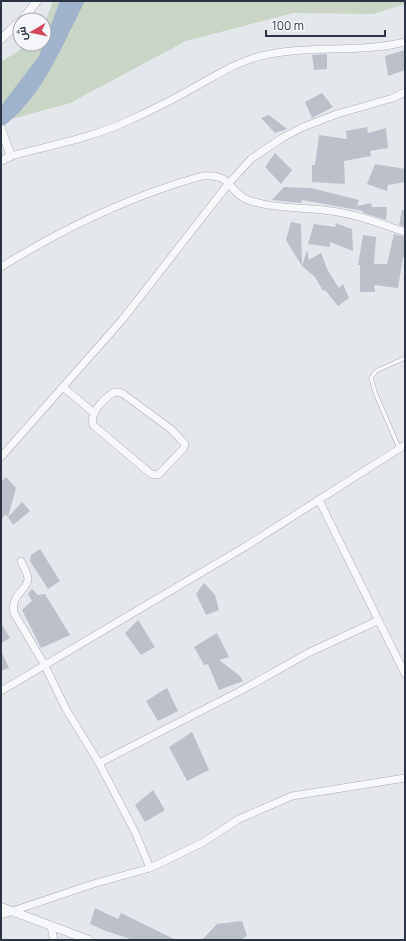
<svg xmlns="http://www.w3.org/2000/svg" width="406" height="941" font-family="Manrope,Cairo,sans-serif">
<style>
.green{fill:#c9d6c5}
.water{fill:#9fb4cc}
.building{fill:#bbc0ca}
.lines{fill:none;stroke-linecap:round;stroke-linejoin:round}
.service-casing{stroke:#a9aeb7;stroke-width:4.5}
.minor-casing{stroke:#a9aeb7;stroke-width:8}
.tertiary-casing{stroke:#a9aeb7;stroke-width:9}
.service{stroke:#f7f8fa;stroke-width:3.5}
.minor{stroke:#f7f8fa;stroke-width:7}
.tertiary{stroke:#f7f8fa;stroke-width:8}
</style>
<rect width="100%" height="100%" fill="#e4e7ec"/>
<path class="green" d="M53 1H405V4L373 14 293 13 186 41 70 103 1 122V62L29 44H44V25Z"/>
<path class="water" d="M60 1H85C62 45 42 99 1 128V106L39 56Z"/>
<g class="building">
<path d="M405 50V70L388 76 385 56Z"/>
<path d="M327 54V69L314 70 312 55Z"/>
<path d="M322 93 333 107 312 118 305 102Z"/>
<path d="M269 115 287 129 275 133 261 118Z"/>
<path d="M367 127 368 133 386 128 388 148 370 151 371 156 344 161 345 184 312 182V165H315L319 135 347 139 346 131Z"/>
<path d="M275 153 292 170 281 184 265 167Z"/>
<path d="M375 164 405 169V182L388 185 387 191 367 184Z"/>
<path d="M284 187 311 188 359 200 357 206 371 203 372 207H387L386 220 363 213V211L302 200 301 203 272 200Z"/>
<path d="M402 210H405V227L399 225Z"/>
<path d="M291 222 301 224 302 266 286 240Z"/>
<path d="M335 223 352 229 353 251 330 242V247L308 244 314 224 336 227Z"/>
<path d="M394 234 405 237V258L403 257 398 288 374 285 375 292H360V265H358L363 235 376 237 374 264H387Z"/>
<path d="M307 250 309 260 321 253 328 271 339 288 343 284 349 298 338 306 325 290 323 291 315 277 302 266Z"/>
<path d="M6 477 16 488 8 517 5 514 1 521V482Z"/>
<path d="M22 502 30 511 13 525 8 517Z"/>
<path d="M40 549 60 581 48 589 30 561 31 555Z"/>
<path d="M204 583 215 595 219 610 206 615 196 594Z"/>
<path d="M32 589 38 595 45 594 70 635 41 648 22 610 32 601 28 594Z"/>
<path d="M138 620 155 647 141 655 125 633Z"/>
<path d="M1 623 10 638 1 643Z"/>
<path d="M217 633 229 657 219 660 240 676 243 681 219 690 208 664 204 665 194 647Z"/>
<path d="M1 651 9 668 1 671Z"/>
<path d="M167 688 178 711 158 721 146 701Z"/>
<path d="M192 732 209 770 187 781 169 747Z"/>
<path d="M153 790 165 810 145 822 135 805Z"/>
<path d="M95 908 118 919 121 913 176 940H133L106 931 90 924Z"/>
<path d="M242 921 247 936 240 940H202L217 924Z"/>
</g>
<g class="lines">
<g class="service-casing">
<path id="service" d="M399 448 375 392 371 378 376 371 405 358"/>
</g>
<g class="minor-casing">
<g id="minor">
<path d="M11 156C51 145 92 138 130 120 152 110 174 99 195 87 215 76 235 63 257 57 305 44 356 54 405 42"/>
<path d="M1 267C64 228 130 196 202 176 235 174 227 192 248 200 274 209 304 207 331 211 356 214 381 224 405 232"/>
<path d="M63 387 94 413"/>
<path d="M115 392 122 393 172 430 185 444 184 448 158 475 151 474 93 425C89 413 105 397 115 392Z"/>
<path d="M1 457 122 320 229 183 251 159 282 138 303 127 337 114 393 98 405 92"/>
<path d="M319 500 405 674"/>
<path d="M21 561C23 566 28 574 28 579 28 590 10 594 14 613L44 664 66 709 99 763 135 832 150 868"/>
<path d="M1 691 248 545 405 445"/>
<path d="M99 763 244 689 308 653 377 621"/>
<path d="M1 915 93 884 150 868 202 843 239 819 292 796 405 778"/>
<path d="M51 927 54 940"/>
</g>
</g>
<g class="tertiary-casing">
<g id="tertiary">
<path d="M22 20 37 1"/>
<path d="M1 39 20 21"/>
<path d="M1 129 11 156 1 161"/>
<path d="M1 907 89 940"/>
</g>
</g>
<use href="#service" class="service"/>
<use href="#minor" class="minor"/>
<use href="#tertiary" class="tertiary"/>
</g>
<rect width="406" height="941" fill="none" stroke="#2b3445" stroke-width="4"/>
<g transform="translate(32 32) rotate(261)"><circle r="19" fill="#f4f6f9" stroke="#a4a8b1"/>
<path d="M0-3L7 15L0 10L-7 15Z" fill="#d1495b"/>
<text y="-6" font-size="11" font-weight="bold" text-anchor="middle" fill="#2b3445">ش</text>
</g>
<path d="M266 30v6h119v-6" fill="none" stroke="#2b3445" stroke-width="2"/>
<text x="272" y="30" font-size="12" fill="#2b3445" stroke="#f4f6f9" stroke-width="3" paint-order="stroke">100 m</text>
</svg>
